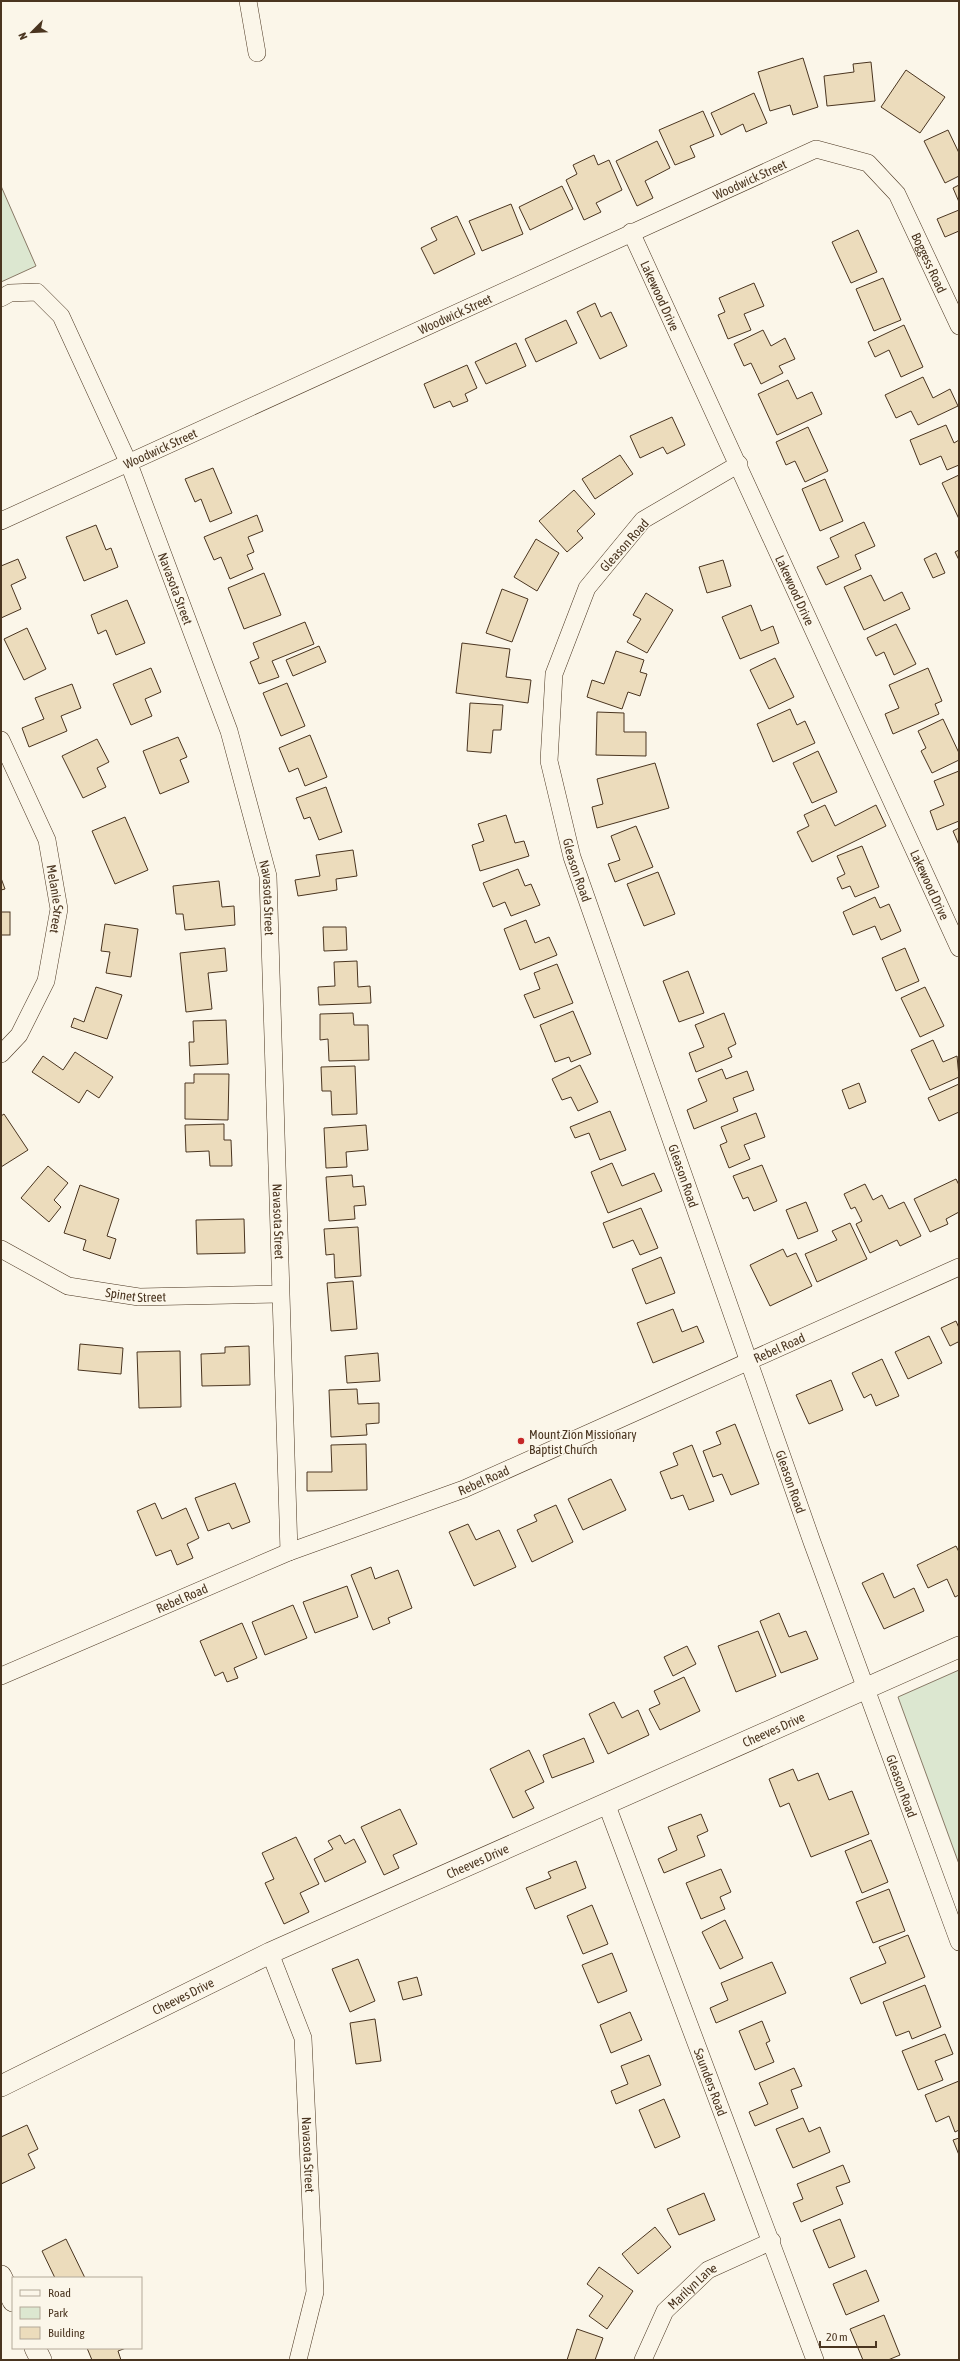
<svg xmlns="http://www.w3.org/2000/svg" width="960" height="2361" font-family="'Asap Condensed',sans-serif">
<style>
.green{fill:#dce7d0;stroke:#887966}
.building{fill:#ecdcbc;stroke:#4a3520}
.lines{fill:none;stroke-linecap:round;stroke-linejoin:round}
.minor-casing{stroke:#4a3520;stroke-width:18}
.tertiary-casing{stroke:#4a3520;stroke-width:22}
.minor{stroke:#fbf6e9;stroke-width:17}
.tertiary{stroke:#fbf6e9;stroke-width:21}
.poi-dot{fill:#c62828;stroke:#fbf6e9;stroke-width:1.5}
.labels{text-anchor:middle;stroke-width:3;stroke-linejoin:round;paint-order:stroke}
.street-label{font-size:13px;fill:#4a3520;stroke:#fbf6e9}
.poi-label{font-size:13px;fill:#4a3520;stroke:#fbf6e9;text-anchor:start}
</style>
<rect width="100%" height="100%" fill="#fbf6e9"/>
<g class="green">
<path d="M1 186 36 266 1 282Z"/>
<path d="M959 1670V1864L898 1697Z"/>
</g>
<g class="building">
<path d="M803 58 818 107 793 115 790 105 770 111 758 72Z"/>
<path d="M871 62 875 101 827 106 824 76 854 72 853 64Z"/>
<path d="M906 70 945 97 920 133 881 107Z"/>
<path d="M754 93 767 123 746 132 743 124 721 135 711 113Z"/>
<path d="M703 111 714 136 690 146 695 157 675 165 659 130Z"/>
<path d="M948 130 959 153V176L945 183 924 141Z"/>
<path d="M657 141 670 168 645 181 653 198 637 206 616 161Z"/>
<path d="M594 155 598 165 609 160 622 190 596 203 601 212 584 220 566 180 577 174 573 165Z"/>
<path d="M959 185V202L953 188Z"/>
<path d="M562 186 573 209 530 230 519 207Z"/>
<path d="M511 204 523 234 482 251 469 221Z"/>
<path d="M959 210V231L945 237 937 219Z"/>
<path d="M457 216 475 254 434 274 421 248 437 240 431 228Z"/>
<path d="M858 230 877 272 851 283 832 242Z"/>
<path d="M883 278 901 320 874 331 856 289Z"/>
<path d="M754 283 764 306 744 314 751 330 728 339 718 315 725 312 719 298Z"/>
<path d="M595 303 601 317 611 312 627 346 600 359 577 312Z"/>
<path d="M566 320 577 343 536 362 525 339Z"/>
<path d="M904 325 923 367 901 377 889 350 875 357 868 342Z"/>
<path d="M763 330 771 346 785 338 795 359 779 366 783 373 761 384 751 363 744 366 734 344Z"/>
<path d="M516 343 526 366 486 384 475 362Z"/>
<path d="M467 365 477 388 465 394 468 401 453 407 450 401 434 408 424 384Z"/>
<path d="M923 377 933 398 950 389 958 406 918 425 911 411 896 418 885 395Z"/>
<path d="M788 380 797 399 812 392 822 414 777 435 758 394Z"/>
<path d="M672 417 685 445 667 454 663 447 640 458 630 436Z"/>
<path d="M946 425 954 443 959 440V465L947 470 941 456 920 465 910 440Z"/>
<path d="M808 427 828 471 805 482 795 461 786 465 776 442Z"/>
<path d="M620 455 633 474 595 499 582 479Z"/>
<path d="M213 468 232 513 210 522 201 499 195 502 185 479Z"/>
<path d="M959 475V519L942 483Z"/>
<path d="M825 479 843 521 820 531 802 489Z"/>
<path d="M574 490 595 514 577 531 583 538 567 552 539 521Z"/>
<path d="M257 515 263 531 248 537 254 552 247 555 253 569 230 579 221 557 214 560 204 537Z"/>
<path d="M864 522 875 546 855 555 861 569 826 585 817 567 839 557 830 538Z"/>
<path d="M96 525 106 550 111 548 118 567 84 581 66 537Z"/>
<path d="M536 539 559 553 537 591 514 577Z"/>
<path d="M959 550V560L955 552Z"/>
<path d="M936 553 945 573 933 578 924 559Z"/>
<path d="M18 559 26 578 11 585 21 609 1 618V566Z"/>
<path d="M723 560 731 586 707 593 699 567Z"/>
<path d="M264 573 281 615 244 629 228 588Z"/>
<path d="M871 575 884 601 902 592 910 609 864 630 844 587Z"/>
<path d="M502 589 528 599 512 642 486 633Z"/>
<path d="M646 593 673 610 647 653 627 642 641 619 633 615Z"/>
<path d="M127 600 145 643 116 655 106 630 98 634 91 615Z"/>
<path d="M751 605 761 631 773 626 779 643 740 659 722 617Z"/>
<path d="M305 622 314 644 272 661 279 677 259 684 250 662 259 658 253 643Z"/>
<path d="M896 624 916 664 894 675 884 652 876 656 867 638Z"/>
<path d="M27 628 46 669 24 680 4 639Z"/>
<path d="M462 643 510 649 506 677 531 680 528 703 456 693Z"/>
<path d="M319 646 326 662 293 676 286 660Z"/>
<path d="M616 651 644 660 640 672 647 674 640 696 628 692 622 709 587 697 592 680 604 684Z"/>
<path d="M775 658 794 697 769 709 750 670Z"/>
<path d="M151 668 161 692 145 699 152 716 131 725 113 684Z"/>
<path d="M928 668 942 701 935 704 939 714 893 734 885 714 899 708 889 685Z"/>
<path d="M287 683 305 726 281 736 263 693Z"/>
<path d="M72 684 81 708 61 716 67 731 29 747 22 728 44 719 35 698Z"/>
<path d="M470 703 503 705 501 730H493L491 753 467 751Z"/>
<path d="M790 709 797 725 805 721 815 743 773 762 757 724Z"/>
<path d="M597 712 624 713V732H646V756L596 755Z"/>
<path d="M943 719 959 753V760L932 773 921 751 926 748 918 731Z"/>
<path d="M310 735 327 777 305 786 298 768 289 772 279 748Z"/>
<path d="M178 737 187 757 180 760 189 782 160 794 143 751Z"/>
<path d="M97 739 109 762 97 768 106 787 83 798 62 756Z"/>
<path d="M818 751 837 792 812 803 793 763Z"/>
<path d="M655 763 669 808 597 828 592 807 603 804 597 779Z"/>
<path d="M959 771V821L937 830 930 811 944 805 934 781Z"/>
<path d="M326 787 342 832 319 840 310 817 304 819 296 798Z"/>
<path d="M825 805 835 826 876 805 886 826 812 862 797 832 809 826 804 815Z"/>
<path d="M506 815 515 843 524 841 529 856 480 871 472 845 484 841 478 824Z"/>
<path d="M125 817 148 870 115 884 92 831Z"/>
<path d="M636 826 653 867 615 882 608 864 620 860 611 836Z"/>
<path d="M959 828V845L953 831Z"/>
<path d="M862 846 879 887 855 897 850 886 842 889 837 878 845 874 837 856Z"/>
<path d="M353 850 357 876 336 879 337 890 298 896 295 880 320 876 316 855Z"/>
<path d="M518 869 525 886 531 884 540 905 511 916 505 902 493 907 483 883Z"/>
<path d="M658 872 675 914 644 926 627 884Z"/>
<path d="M1 878 5 889 1 890Z"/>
<path d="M219 881 222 907 234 906 235 925 185 930 183 914H176L173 886Z"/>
<path d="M875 897 880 908 889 904 901 931 881 940 875 926 853 935 843 912Z"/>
<rect x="1" y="912" width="9" height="23"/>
<path d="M526 920 535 943 549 937 557 955 520 970 504 929Z"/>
<path d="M105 924 138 929 131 977 106 973 110 952 101 951Z"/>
<path d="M323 927H346L347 950 324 951Z"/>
<path d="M225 948 227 971 208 973 212 1009 186 1012 180 953Z"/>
<path d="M905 948 919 981 896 991 882 958Z"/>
<path d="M357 961 358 987 370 986 371 1003 319 1005 318 987 335 986 334 962Z"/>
<path d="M557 964 573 1003 534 1018 524 995 540 989 534 973Z"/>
<path d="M688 971 704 1013 679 1022 663 981Z"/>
<path d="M96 987 122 995 107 1039 71 1027 74 1018 84 1022Z"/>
<path d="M925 987 944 1026 920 1037 901 998Z"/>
<path d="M573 1011 591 1054 571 1062 569 1057 555 1062 540 1025Z"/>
<path d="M353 1013 354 1025H368L369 1060 329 1061 328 1039 320 1040V1014Z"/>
<path d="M724 1013 736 1044 728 1048 732 1057 696 1072 689 1053 704 1047 695 1025Z"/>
<path d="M226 1020 228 1064 190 1066 189 1042H194L193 1021Z"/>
<path d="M933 1040 943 1062 957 1056 959 1077 930 1090 911 1050Z"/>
<path d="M75 1052 113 1077 99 1098 87 1090 79 1103 32 1072 43 1056 63 1070Z"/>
<path d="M580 1065 598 1102 578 1111 571 1097 562 1100 552 1079Z"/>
<path d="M355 1066 357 1114 332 1115 331 1091H322L321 1067Z"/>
<path d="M722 1069 726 1079 747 1071 754 1090 733 1098 738 1111 694 1129 687 1110 707 1101 698 1079Z"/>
<path d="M194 1074H229L228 1120 185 1119V1083H194Z"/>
<path d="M859 1083 866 1102 849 1109 842 1090Z"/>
<path d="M959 1084V1112L939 1121 928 1098Z"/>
<path d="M610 1111 626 1150 600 1160 589 1133 575 1138 570 1127Z"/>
<path d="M756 1113 765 1137 744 1145 750 1159 729 1168 720 1145 727 1142 721 1127Z"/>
<path d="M4 1114 28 1150 1 1167V1116Z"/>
<path d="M224 1124V1140H231L232 1166H210L209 1151 186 1152 185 1125Z"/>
<path d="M366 1125 368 1150 346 1152 347 1167 326 1168 324 1128Z"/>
<path d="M612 1163 622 1186 654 1173 662 1191 608 1213 591 1172Z"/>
<path d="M762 1165 777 1201 754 1211 748 1197 743 1199 733 1176Z"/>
<path d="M48 1166 68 1183 54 1200 61 1207 49 1222 21 1198Z"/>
<path d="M352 1175 353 1187 364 1186 366 1205 354 1206 355 1219 329 1221 326 1177Z"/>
<path d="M956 1179 959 1185V1212L946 1219 948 1224 930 1232 914 1199Z"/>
<path d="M865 1184 873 1200 882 1195 889 1209 904 1202 921 1236 900 1246 897 1240 870 1253 856 1224 862 1221 855 1207 851 1209 844 1194Z"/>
<path d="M80 1185 119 1199 107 1236 116 1239 110 1259 83 1250 86 1240 64 1233Z"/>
<path d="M806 1202 818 1231 798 1239 786 1210Z"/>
<path d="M641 1208 658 1248 640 1255 633 1240 613 1248 603 1223Z"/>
<path d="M244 1219 245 1253 197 1254 196 1220Z"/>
<path d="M850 1223 867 1259 817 1282 805 1254 837 1240 832 1231Z"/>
<path d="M358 1227 361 1276 335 1278 334 1254 326 1255 324 1229Z"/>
<path d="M783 1249 787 1257 796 1253 812 1286 770 1306 750 1265Z"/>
<path d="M661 1257 675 1293 646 1304 632 1269Z"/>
<path d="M353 1281 357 1329 331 1331 327 1283Z"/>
<path d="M673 1309 682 1332 697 1326 704 1342 653 1363 637 1323Z"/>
<path d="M956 1321 959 1328V1345L958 1342 950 1346 941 1328Z"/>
<path d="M929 1336 942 1363 908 1379 895 1352Z"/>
<path d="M80 1344 123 1348 121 1374 78 1370Z"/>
<path d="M249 1346 250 1385 202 1386 201 1354 225 1353V1347Z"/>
<path d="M180 1351 181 1407 139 1408 137 1352Z"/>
<path d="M378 1353 380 1381 347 1383 345 1356Z"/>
<path d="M882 1359 899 1396 876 1406 871 1394 864 1398 852 1373Z"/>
<path d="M831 1380 843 1410 809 1424 796 1395Z"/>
<path d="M357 1389 358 1404 379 1403V1423L366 1424 367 1435 331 1437 329 1390Z"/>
<path d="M735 1424 759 1484 731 1495 722 1474 713 1477 703 1451 721 1444 716 1432Z"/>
<path d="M366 1444 367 1490 307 1491V1472H332L331 1445Z"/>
<path d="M692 1445 714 1501 689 1510 683 1495 671 1499 660 1472 678 1465 673 1453Z"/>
<path d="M611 1479 626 1510 583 1530 568 1499Z"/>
<path d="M235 1483 250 1522 232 1529 229 1523 208 1531 195 1498Z"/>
<path d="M155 1503 162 1519 186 1508 199 1538 187 1544 193 1558 177 1565 171 1550 156 1556 137 1511Z"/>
<path d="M556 1505 573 1542 532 1562 517 1530 537 1521 534 1515Z"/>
<path d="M468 1524 476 1540 499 1530 516 1567 474 1586 449 1532Z"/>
<path d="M956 1546 959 1552V1595L955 1597 947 1579 928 1588 917 1565Z"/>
<path d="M371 1567 375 1579 398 1570 412 1608 388 1618 390 1623 373 1630 351 1575Z"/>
<path d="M883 1573 894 1598 914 1588 924 1611 884 1629 862 1583Z"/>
<path d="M347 1586 358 1617 315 1633 303 1602Z"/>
<path d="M293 1605 307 1638 265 1655 252 1622Z"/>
<path d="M779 1613 789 1637 806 1631 818 1659 781 1673 760 1621Z"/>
<path d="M242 1623 257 1658 234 1668 238 1678 227 1682 223 1672 215 1676 200 1641Z"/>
<path d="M758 1631 776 1676 736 1692 718 1646Z"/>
<path d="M687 1646 696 1664 673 1676 664 1657Z"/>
<path d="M684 1677 700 1711 660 1730 649 1709 660 1704 654 1691Z"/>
<path d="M614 1702 622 1718 638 1710 649 1735 608 1754 589 1714Z"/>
<path d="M584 1738 594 1762 552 1778 543 1755Z"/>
<path d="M529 1750 544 1782 525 1791 534 1808 513 1818 490 1769Z"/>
<path d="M793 1769 798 1781 818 1773 829 1800 852 1791 869 1834 811 1857 789 1803 780 1807 769 1779Z"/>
<path d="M400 1809 417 1844 393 1855 399 1868 384 1875 361 1827Z"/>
<path d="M701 1814 708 1831 697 1836 705 1856 664 1873 658 1859 677 1850 668 1827Z"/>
<path d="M340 1835 345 1844 354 1839 366 1862 325 1882 314 1859 333 1849 328 1841Z"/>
<path d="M296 1837 319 1884 300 1893 309 1912 284 1924 265 1883 274 1879 262 1853Z"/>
<path d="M871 1840 888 1882 862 1893 845 1851Z"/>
<path d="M576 1861 586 1888 535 1909 526 1888 551 1878 548 1872Z"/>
<path d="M721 1869 731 1892 720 1897 725 1909 701 1919 686 1883Z"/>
<path d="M889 1889 905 1931 873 1943 856 1902Z"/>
<path d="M592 1905 608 1944 583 1954 567 1916Z"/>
<path d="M725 1920 743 1958 720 1969 702 1932Z"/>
<path d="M908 1935 925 1977 861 2004 850 1978 886 1963 879 1947Z"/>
<path d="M612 1953 627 1991 598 2003 582 1965Z"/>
<path d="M358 1959 375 2001 350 2012 332 1969Z"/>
<path d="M772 1962 786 1993 716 2023 710 2008 728 2000 721 1983Z"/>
<path d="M417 1977 422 1995 403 2000 398 1982Z"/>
<path d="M925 1985 941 2027 912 2039 909 2031 896 2036 883 2002Z"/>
<path d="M630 2012 642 2040 611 2053 600 2025Z"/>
<path d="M375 2019 381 2061 356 2064 350 2023Z"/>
<path d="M762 2021 770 2041 766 2043 774 2062 755 2070 739 2031Z"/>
<path d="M945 2034 953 2054 935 2061 943 2080 918 2090 902 2051Z"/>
<path d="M649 2055 661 2085 616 2104 611 2091 628 2084 621 2066Z"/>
<path d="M794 2068 802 2086 791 2090 798 2108 755 2126 749 2112 768 2104 759 2083Z"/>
<path d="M959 2081V2130L955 2132 949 2116 936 2122 925 2095Z"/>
<path d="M664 2099 680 2137 655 2148 639 2110Z"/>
<path d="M803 2118 809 2132 820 2127 830 2152 793 2168 776 2129Z"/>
<path d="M27 2125 38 2149 28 2154 35 2168 1 2184V2137Z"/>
<path d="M959 2138V2155L953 2140Z"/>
<path d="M843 2165 850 2182 836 2187 843 2204 801 2222 793 2203 803 2199 797 2184Z"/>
<path d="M704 2193 715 2220 679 2235 667 2209Z"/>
<path d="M840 2219 855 2257 829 2268 813 2230Z"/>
<path d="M655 2227 671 2247 638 2274 622 2254Z"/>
<path d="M66 2239 85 2278H55L42 2251Z"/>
<path d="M599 2267 633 2291 607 2329 589 2316 603 2296 587 2284Z"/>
<path d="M866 2270 879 2301 846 2315 833 2284Z"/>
<path d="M884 2315 900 2355 888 2360H863L850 2329Z"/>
<path d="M577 2329 603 2338 595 2360H567Z"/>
<path d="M87 2348H126L118 2351 121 2360H92Z"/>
</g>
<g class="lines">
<g class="minor-casing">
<g id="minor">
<path d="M248 1 257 53"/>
<path id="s1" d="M631 232 959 948"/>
<path id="s2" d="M1 298 10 293 37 292 61 316 129 464 229 731 268 876 289 1552"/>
<path id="s3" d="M739 464 643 520 587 588 554 674 549 761 572 857 812 1542 959 1942"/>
<path id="s4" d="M1 521 816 149 868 163 897 194 959 326"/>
<path id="s5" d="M1 740 47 840 59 909 46 981 19 1035 1 1054"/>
<path id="s6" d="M1 1249 68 1286 139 1297 280 1294"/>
<path id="s7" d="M1 1676 289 1552 464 1489 959 1267"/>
<path id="s8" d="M606 1803 815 2360"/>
<path id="s9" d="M270 1953 303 2038 315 2292 298 2360"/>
<path id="s10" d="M643 2360 665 2311 708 2270 772 2241"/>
</g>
</g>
<g class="tertiary-casing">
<g id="tertiary">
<path id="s11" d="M1 2086 270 1953 959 1647"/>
<path d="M1 2276 13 2301"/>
<path d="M35 2348 41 2360"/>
</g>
</g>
<use href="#minor" class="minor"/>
<use href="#tertiary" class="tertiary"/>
</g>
<circle class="poi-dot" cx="521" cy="1441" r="4"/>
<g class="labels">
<g class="street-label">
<text dy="5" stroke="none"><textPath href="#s4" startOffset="823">Woodwick Street</textPath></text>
<text dy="5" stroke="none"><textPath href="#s4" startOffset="1068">Boggess Road</textPath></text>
<text dy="5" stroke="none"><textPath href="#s1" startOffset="70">Lakewood Drive</textPath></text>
<text dy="5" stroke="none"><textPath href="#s4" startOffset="499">Woodwick Street</textPath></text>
<text dy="5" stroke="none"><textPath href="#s4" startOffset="175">Woodwick Street</textPath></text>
<text transform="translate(624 545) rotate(-48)" y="5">Gleason Road</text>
<text dy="5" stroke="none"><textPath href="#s2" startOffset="367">Navasota Street</textPath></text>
<text dy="5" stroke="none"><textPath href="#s1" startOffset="394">Lakewood Drive</textPath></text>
<text dy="5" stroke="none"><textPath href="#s3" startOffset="491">Gleason Road</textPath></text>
<text dy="5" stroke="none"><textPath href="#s1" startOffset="718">Lakewood Drive</textPath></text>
<text dy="5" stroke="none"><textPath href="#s2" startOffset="691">Navasota Street</textPath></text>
<text dy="5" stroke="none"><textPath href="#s5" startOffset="170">Melanie Street</textPath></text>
<text dy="5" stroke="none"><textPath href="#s3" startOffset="815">Gleason Road</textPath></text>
<text dy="5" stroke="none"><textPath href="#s2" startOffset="1015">Navasota Street</textPath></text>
<text dy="5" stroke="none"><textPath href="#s6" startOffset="145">Spinet Street</textPath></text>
<text dy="5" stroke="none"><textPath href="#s7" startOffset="845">Rebel Road</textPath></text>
<text dy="5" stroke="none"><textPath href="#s7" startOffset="521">Rebel Road</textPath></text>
<text dy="5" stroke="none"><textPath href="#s3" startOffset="1139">Gleason Road</textPath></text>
<text dy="5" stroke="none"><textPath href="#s7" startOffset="197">Rebel Road</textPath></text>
<text dy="5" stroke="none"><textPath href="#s11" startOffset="851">Cheeves Drive</textPath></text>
<text dy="5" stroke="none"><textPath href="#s3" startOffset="1463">Gleason Road</textPath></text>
<text dy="5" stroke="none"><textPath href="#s11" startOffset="527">Cheeves Drive</textPath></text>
<text dy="5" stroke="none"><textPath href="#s11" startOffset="203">Cheeves Drive</textPath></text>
<text dy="5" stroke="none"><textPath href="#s8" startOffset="298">Saunders Road</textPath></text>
<text dy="5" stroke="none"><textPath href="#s9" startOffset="208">Navasota Street</textPath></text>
<text dy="5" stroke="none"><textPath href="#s10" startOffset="91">Marilyn Lane</textPath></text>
</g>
<g class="poi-label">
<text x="529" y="1439">Mount Zion Missionary<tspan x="529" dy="15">Baptist Church</tspan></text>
</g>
</g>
<rect width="960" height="2361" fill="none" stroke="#4a3520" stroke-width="4"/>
<rect x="12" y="2277" width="130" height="72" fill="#fbf6e9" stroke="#b4a999"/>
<rect x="20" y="2290" width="20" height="6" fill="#fbf6e9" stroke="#b4a999"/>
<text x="48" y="2297" font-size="12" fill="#4a3520">Road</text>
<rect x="20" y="2307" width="20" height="12" fill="#dce7d0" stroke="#b4a999"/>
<text x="48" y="2317" font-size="12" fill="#4a3520">Park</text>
<rect x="20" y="2327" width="20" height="12" fill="#ecdcbc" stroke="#b4a999"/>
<text x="48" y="2337" font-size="12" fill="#4a3520">Building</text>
<g transform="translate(32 32) rotate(246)" stroke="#fbf6e9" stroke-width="3" paint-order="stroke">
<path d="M0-3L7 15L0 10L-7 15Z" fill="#4a3520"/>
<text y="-6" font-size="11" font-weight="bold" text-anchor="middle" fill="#4a3520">N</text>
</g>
<path d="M820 2341v6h56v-6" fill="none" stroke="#4a3520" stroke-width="2"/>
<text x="826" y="2341" font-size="12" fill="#4a3520" stroke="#fbf6e9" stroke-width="3" paint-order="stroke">20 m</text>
</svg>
